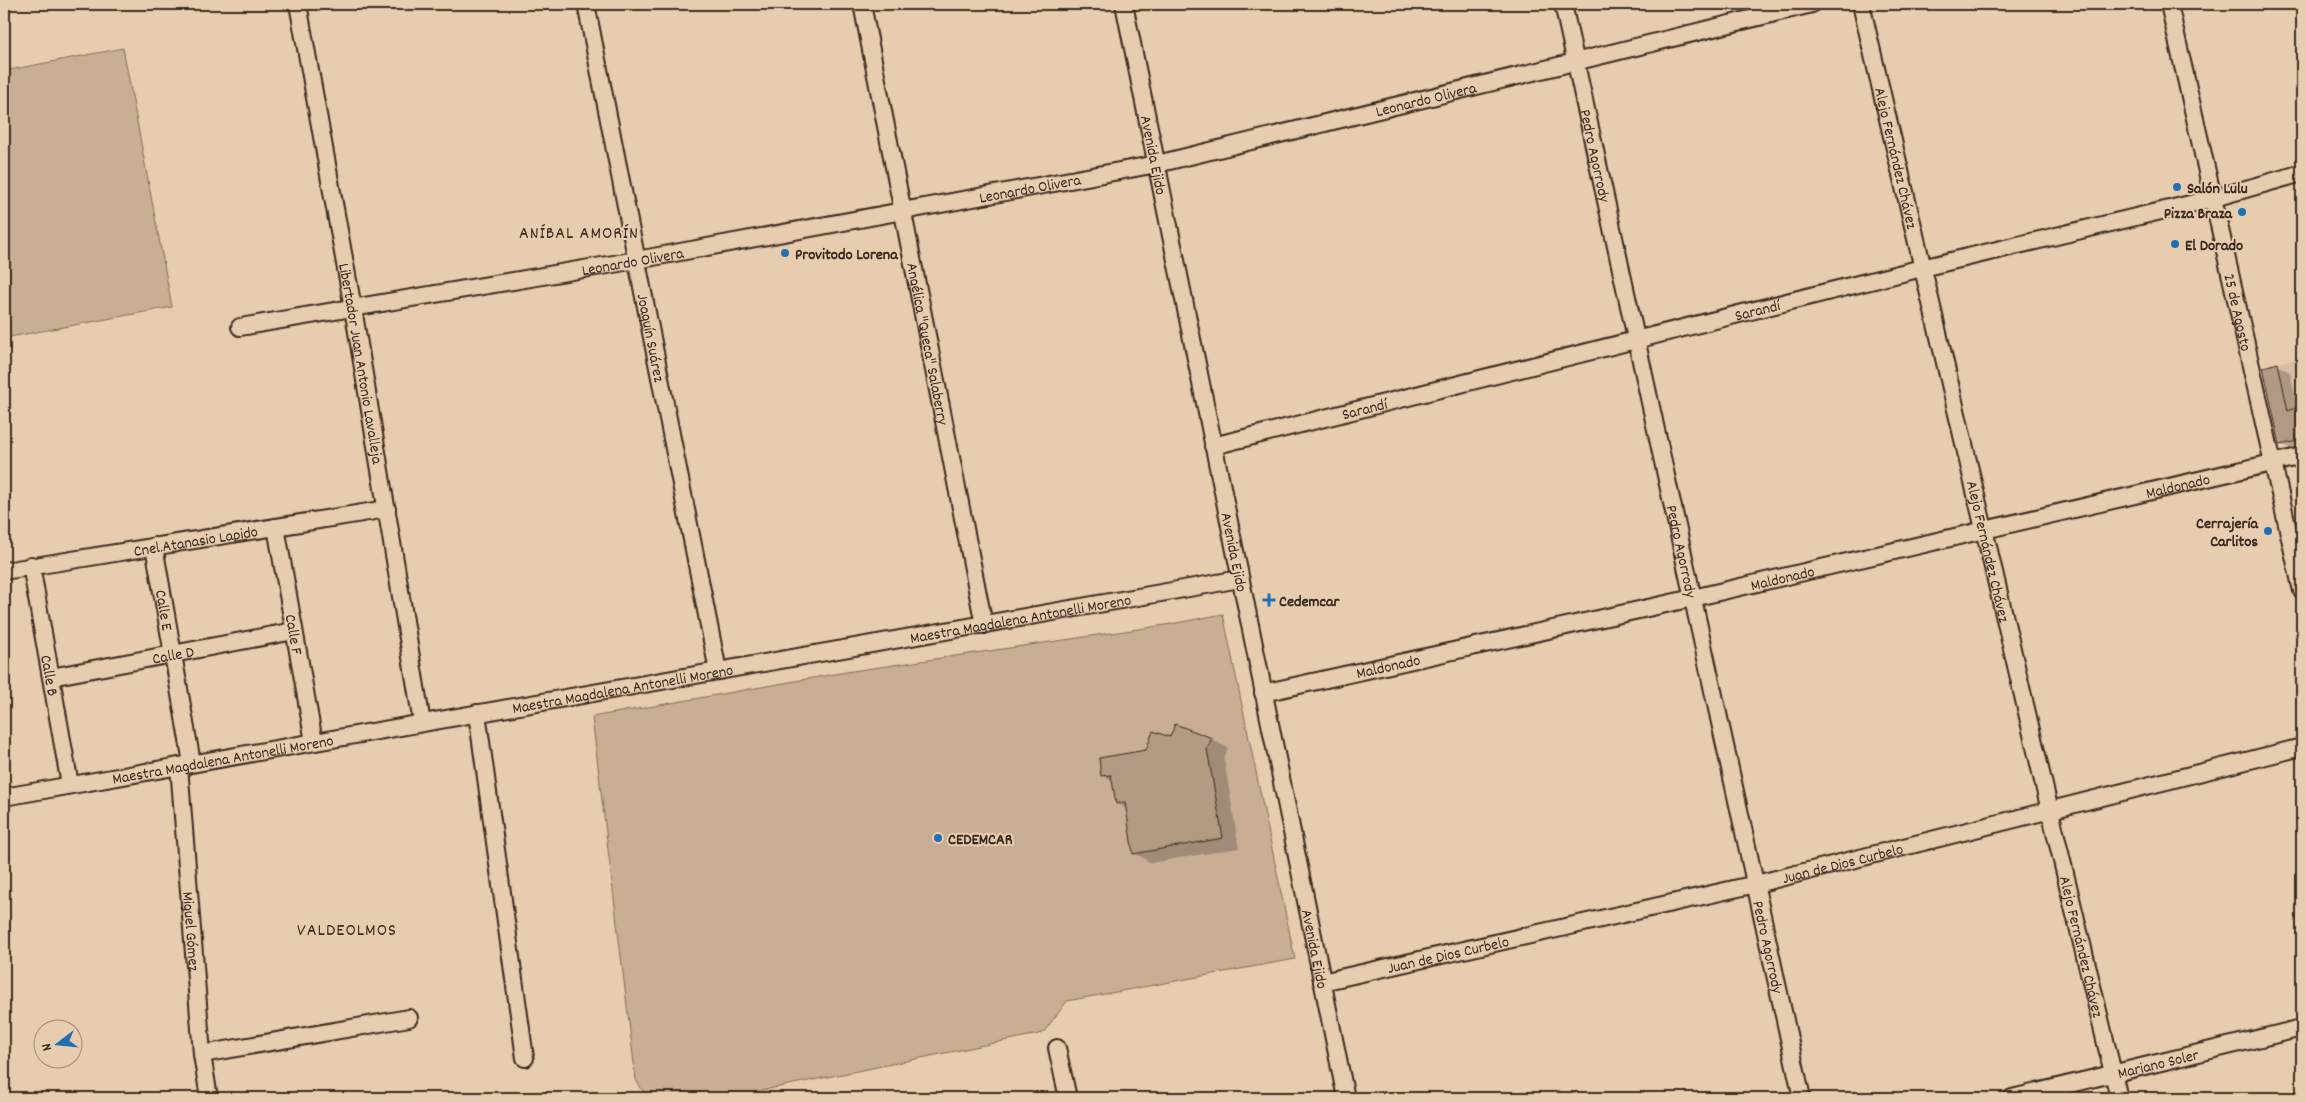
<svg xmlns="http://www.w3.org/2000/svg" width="2306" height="1102" font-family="Dekko,sans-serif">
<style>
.built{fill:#d8bda2}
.green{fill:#c9ae95;stroke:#826c5a}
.shadow{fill:#0003}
.building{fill:#b39a82;stroke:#3b2a1e}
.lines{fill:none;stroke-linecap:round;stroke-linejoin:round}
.street-casing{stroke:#3b2a1e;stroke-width:20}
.street{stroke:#e8ccaf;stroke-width:16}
.poi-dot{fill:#1f6fb2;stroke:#e8ccaf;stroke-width:2}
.labels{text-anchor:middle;stroke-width:4;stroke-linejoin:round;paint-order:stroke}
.street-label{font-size:16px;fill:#3b2a1e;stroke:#e8ccaf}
.poi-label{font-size:16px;font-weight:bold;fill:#3b2a1e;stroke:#e8ccaf;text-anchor:start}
.neighbourhood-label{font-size:18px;letter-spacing:1px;fill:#3b2a1e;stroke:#e8ccaf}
</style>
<rect width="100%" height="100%" fill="#e8ccaf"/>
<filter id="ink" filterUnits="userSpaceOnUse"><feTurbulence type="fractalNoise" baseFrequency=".02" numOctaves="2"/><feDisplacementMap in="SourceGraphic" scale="10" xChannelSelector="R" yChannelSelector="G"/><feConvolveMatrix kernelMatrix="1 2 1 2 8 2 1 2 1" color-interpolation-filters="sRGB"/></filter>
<g filter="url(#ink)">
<path class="built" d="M2302 357V440L2280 445 2263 367Z"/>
<g class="green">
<path d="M123 48 172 307 4 338V71Z"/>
<path d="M1223 614 1295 959 1067 1001 1043 1033 725 1098H647L636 1080 592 717 846 672 1166 625Z"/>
</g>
<g class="shadow">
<path d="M2277 365 2290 372 2298 409 2302 408V449L2294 451 2282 444Z"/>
<path d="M1171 738 1211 739 1228 748 1224 759 1239 848 1151 863 1135 853 1128 810 1117 803 1114 782 1103 775Z"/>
</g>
<g class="building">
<path d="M2278 363 2288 411 2302 406V440L2280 445 2263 367Z"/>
<path d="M1175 724 1212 738 1207 749 1223 838 1133 854 1125 802 1116 804 1111 775 1101 776 1099 758 1146 750 1153 731 1170 737Z"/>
</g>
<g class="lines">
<g class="street-casing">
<g id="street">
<path id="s1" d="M298 4 353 308 422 723"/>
<path id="s2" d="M586 4 718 671"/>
<path id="s3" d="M862 4 984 625"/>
<path id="s4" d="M1124 4 1346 1098"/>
<path id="s5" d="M1563 4 1802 1098"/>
<path id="s6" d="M1861 4 2050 811 2119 1098"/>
<path id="s7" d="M2169 4 2302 591"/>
<path id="s8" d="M240 327 637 260 1157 164 1812 4"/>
<path id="s9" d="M1213 446 1922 268 2207 200 2302 173"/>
<path id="s10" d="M276 527 314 742"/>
<path id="s11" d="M154 546 192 763"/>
<path id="s12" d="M31 565 70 785"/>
<path id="s13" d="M4 571 387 509"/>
<path id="s14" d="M51 677 294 631"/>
<path id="s15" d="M1263 693 1693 598 2302 456"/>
<path d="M477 713 525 1058"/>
<path id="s16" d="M179 766 202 1054 209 1098"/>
<path id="s17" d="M4 797 1240 579"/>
<path id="s18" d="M1322 982 1756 884 2302 747"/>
<path d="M1057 1048 1068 1098"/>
<path d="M202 1054 409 1018"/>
<path id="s19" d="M2012 1098 2302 1028"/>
</g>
</g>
<use href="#street" class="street"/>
</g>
</g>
<g class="poi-dot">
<circle cx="2177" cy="187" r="5"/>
<circle cx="2242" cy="212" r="5"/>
<circle cx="2175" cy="244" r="5"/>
<circle cx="785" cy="253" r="5"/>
<circle cx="2268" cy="531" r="5"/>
<path d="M1266.5 592.5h5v5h5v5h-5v5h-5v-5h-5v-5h5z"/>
<circle cx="938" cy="838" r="5"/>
</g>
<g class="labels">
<g class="street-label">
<text dy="6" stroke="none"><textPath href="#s8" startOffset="1208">Leonardo Olivera</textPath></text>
<text dy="6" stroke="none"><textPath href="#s4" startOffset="154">Avenida Ejido</textPath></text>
<text dy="6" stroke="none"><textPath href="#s5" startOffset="155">Pedro Agorrody</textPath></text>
<text dy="6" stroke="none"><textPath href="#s6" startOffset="158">Alejo Fernández Chávez</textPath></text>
<text dy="6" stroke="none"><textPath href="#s8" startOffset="802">Leonardo Olivera</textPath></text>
<text dy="6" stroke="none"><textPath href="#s8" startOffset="398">Leonardo Olivera</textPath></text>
<text dy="6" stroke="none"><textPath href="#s9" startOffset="561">Sarandí</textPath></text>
<text dy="6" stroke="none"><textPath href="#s7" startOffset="316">25 de Agosto</textPath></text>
<text dy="6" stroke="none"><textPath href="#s2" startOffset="340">Joaquín Suárez</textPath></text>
<text dy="6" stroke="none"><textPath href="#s3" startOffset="346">Angélica "Queca" Salaberry</textPath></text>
<text dy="6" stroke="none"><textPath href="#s1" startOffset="365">Libertador Juan Antonio Lavalleja</textPath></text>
<text dy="6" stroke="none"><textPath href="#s9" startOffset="156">Sarandí</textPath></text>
<text dy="6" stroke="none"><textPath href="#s15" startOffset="938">Maldonado</textPath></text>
<text dy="6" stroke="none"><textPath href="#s13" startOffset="194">Cnel.Atanasio Lapido</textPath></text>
<text dy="6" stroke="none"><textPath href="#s4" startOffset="559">Avenida Ejido</textPath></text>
<text dy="6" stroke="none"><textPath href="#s5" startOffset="560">Pedro Agorrody</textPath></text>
<text dy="6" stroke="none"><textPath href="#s6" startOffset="562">Alejo Fernández Chávez</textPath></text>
<text dy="6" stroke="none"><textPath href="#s15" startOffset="532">Maldonado</textPath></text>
<text dy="6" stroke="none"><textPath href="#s11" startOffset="65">Calle E</textPath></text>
<text dy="6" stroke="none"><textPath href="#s17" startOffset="1032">Maestra Magdalena Antonelli Moreno</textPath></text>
<text dy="6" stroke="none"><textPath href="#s10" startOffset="109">Calle F</textPath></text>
<text dy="6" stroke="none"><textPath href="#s14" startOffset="124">Calle D</textPath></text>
<text dy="6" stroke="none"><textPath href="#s15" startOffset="128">Maldonado</textPath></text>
<text dy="6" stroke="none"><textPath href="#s12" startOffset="112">Calle B</textPath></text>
<text dy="6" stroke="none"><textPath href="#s17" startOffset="628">Maestra Magdalena Antonelli Moreno</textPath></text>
<text dy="6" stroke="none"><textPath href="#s17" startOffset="222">Maestra Magdalena Antonelli Moreno</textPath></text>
<text dy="6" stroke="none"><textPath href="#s18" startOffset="534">Juan de Dios Curbelo</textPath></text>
<text dy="6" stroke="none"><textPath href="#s16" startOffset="166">Miguel Gómez</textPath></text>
<text dy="6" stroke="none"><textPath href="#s6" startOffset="968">Alejo Fernández Chávez</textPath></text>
<text dy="6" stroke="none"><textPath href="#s5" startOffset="965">Pedro Agorrody</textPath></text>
<text dy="6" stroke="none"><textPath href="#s4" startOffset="964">Avenida Ejido</textPath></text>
<text dy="6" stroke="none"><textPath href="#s18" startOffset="129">Juan de Dios Curbelo</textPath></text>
<text dy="6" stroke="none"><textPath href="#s19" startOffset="150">Mariano Soler</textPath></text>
</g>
<g class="poi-label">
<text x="2187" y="193">Salón Lulu</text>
<text x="2232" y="218" text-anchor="end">Pizza Braza</text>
<text x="2185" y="250">El Dorado</text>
<text x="795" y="259">Provitodo Lorena</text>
<text x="2258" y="528" text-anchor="end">Cerrajería<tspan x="2258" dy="18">Carlitos</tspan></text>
<text x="1279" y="606">Cedemcar</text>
<text x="948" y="844">CEDEMCAR</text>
</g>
<g class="neighbourhood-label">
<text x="579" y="238">ANÍBAL AMORÍN</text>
<text x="347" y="935">VALDEOLMOS</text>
</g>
</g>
<rect width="2306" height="1102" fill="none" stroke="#e8ccaf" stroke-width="20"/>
<rect x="10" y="10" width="2286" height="1082" fill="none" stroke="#3b2a1e" stroke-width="2" filter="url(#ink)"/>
<g transform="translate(58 1044) rotate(254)"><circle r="24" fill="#e8ccaf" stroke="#a38b75"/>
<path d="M0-4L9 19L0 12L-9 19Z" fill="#1f6fb2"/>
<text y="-8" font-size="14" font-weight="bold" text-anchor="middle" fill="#3b2a1e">N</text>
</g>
</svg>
